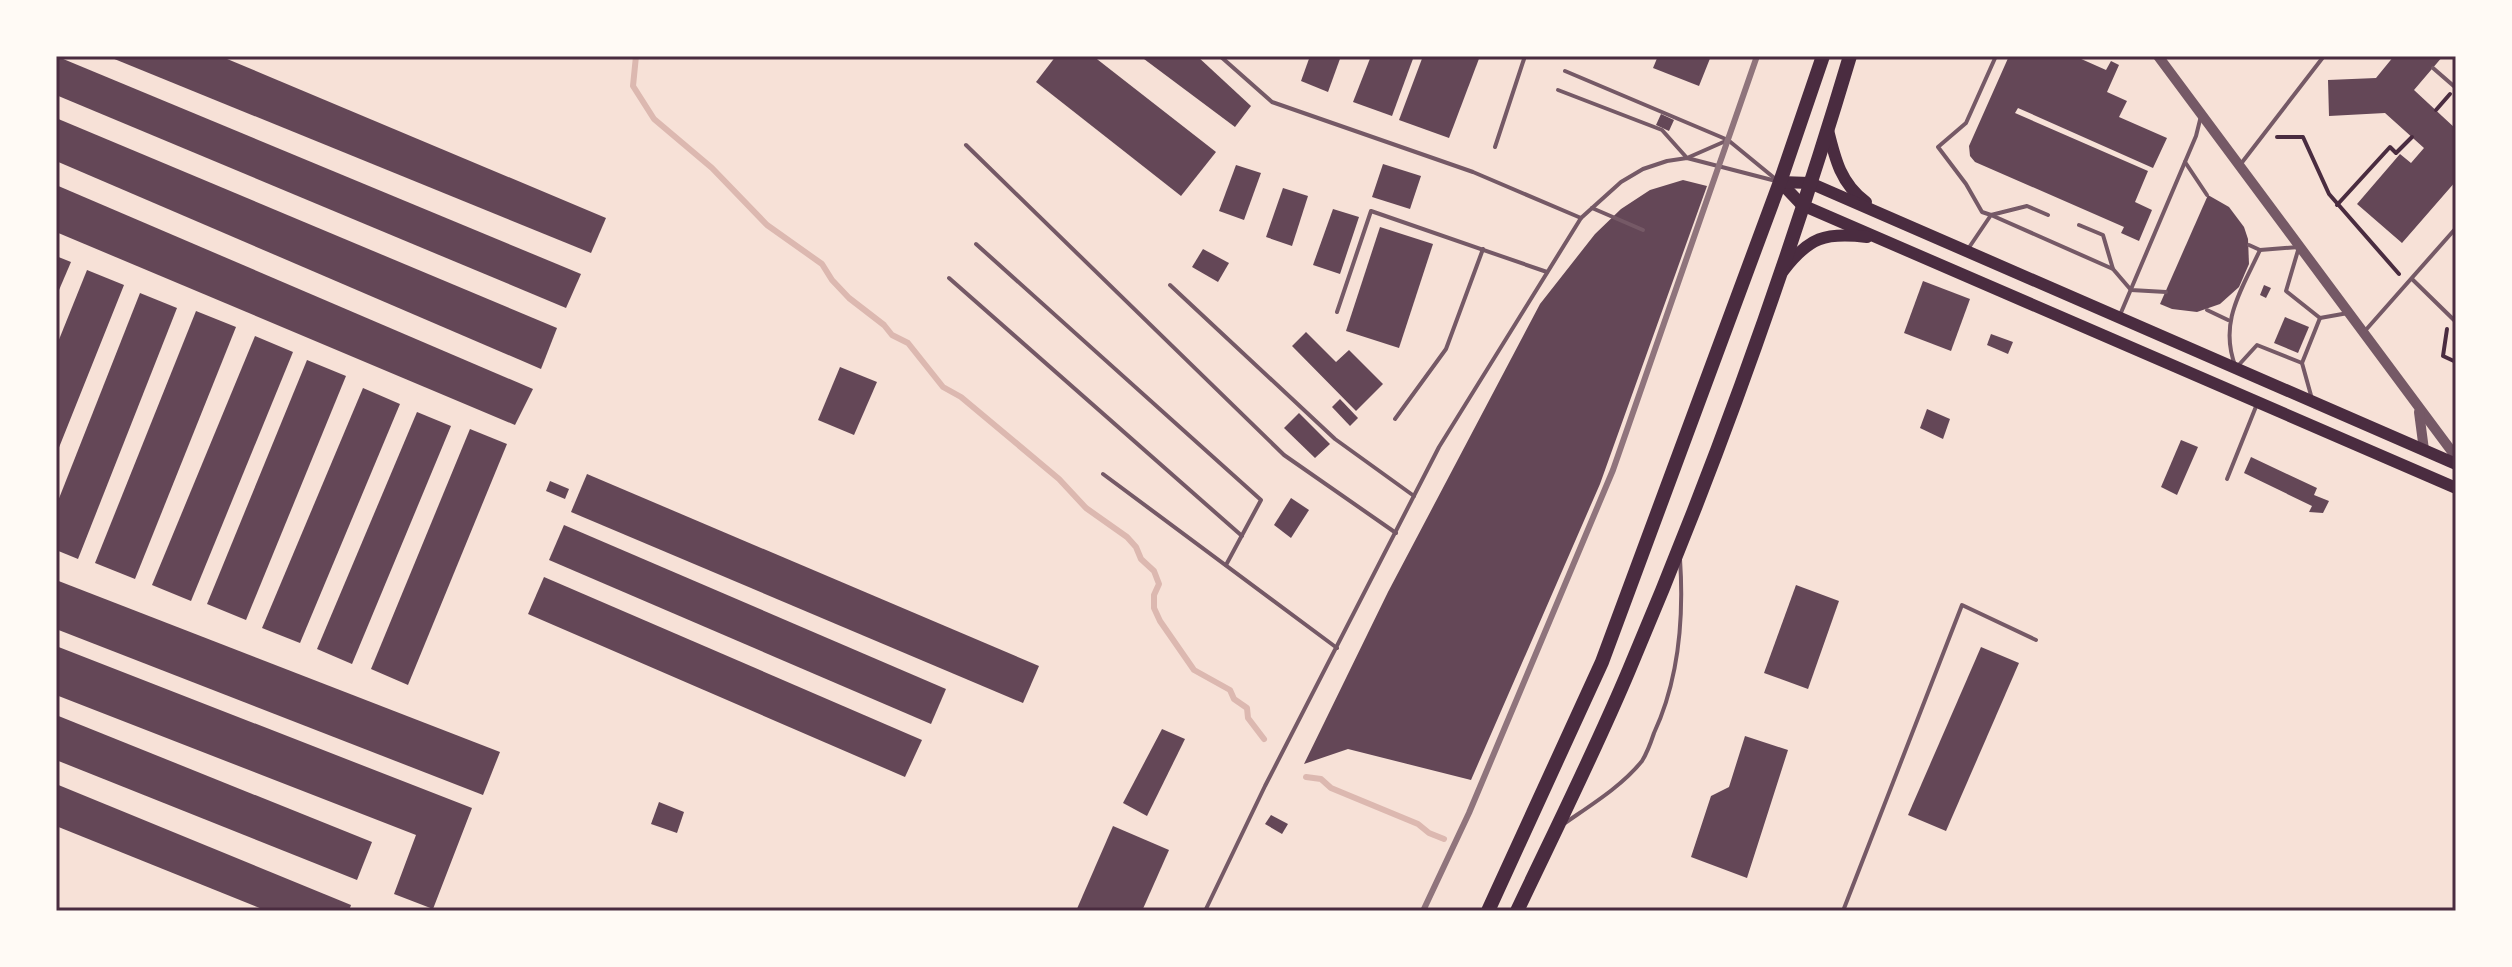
<svg xmlns="http://www.w3.org/2000/svg" width="2512" height="967" font-family="Inter,sans-serif">
<style>
.lines{fill:none;stroke-linecap:round;stroke-linejoin:round}
.stream{stroke:#dcb8b0;stroke-width:6}
.building{fill:#644757}
.path{stroke:#4a2c40;stroke-width:4}
.service{stroke:#755966;stroke-width:4}
.tertiary{stroke:#755966;stroke-width:10}
.secondary{stroke:#4a2c40;stroke-width:12}
.trunk{stroke:#4a2c40;stroke-width:14}
.rail{stroke:#8f747c;stroke-width:6}
.neatline{fill:none;stroke:#4a2c40;stroke-width:3}
</style>
<rect width="100%" height="100%" fill="#f7e1d7"/>
<g class="lines">
<g class="stream">
<path d="M636 56 633 86 654 119 712 168 767 225 822 264 832 280 849 298 884 325 892 335 908 343 943 387 961 397 1059 479 1086 508 1127 537 1136 547 1141 559 1154 571 1159 584 1154 595V608L1160 621 1194 670 1230 690 1234 699 1247 708 1248 718 1264 739"/>
<path d="M1306 777 1321 779 1331 788 1418 824 1429 833 1444 839"/>
</g>
</g>
<g class="building">
<path d="M56 56 581 274 566 308 56 95Z"/>
<path d="M107 56H220L606 218 591 253Z"/>
<path d="M1056 56H1093L1216 152 1181 196 1036 82Z"/>
<path d="M1140 56H1197L1251 106 1235 127Z"/>
<path d="M1310 56H1341L1328 92 1301 81Z"/>
<path d="M1371 56H1414L1392 116 1353 102Z"/>
<path d="M1423 56H1480L1449 138 1399 120Z"/>
<path d="M1658 56H1711L1699 86 1653 68Z"/>
<path d="M2009 56H2080L2079 58 2106 70 2111 61 2119 65 2107 92 2127 101 2119 117 2167 138 2153 168 2018 108 2015 113 2148 171 2135 202 2152 210 2139 241 2121 233 2124 227 1975 162 1970 156 1969 146Z"/>
<path d="M2394 56H2443L2414 90 2456 129V181L2402 243 2357 204 2400 154 2411 163 2424 148 2385 113 2329 116 2328 80 2376 78Z"/>
<path d="M1661 114 1674 120 1669 131 1656 125Z"/>
<path d="M56 118 557 328 541 369 56 161Z"/>
<path d="M1383 164 1421 176 1410 209 1372 197Z"/>
<path d="M1236 165 1261 173 1244 220 1219 211Z"/>
<path d="M1683 180 1707 186 1600 484 1471 780 1348 749 1304 764 1388 592 1540 304 1595 234 1621 209 1650 190Z"/>
<path d="M56 185 533 389 515 425 56 232Z"/>
<path d="M1283 188 1308 196 1292 246 1266 237Z"/>
<path d="M2208 195 2229 207 2244 227 2248 239 2249 264 2239 287 2220 304 2197 312 2172 309 2160 304Z"/>
<path d="M1333 209 1359 217 1340 274 1313 265Z"/>
<path d="M1380 227 1433 244 1399 348 1346 331Z"/>
<path d="M1203 249 1229 263 1218 282 1192 267Z"/>
<path d="M56 256 71 262 56 297Z"/>
<path d="M87 270 124 285 56 455V347Z"/>
<path d="M1923 281 1970 299 1951 351 1904 333Z"/>
<path d="M2264 285 2271 288 2266 298 2260 295Z"/>
<path d="M140 293 177 308 78 559 56 550V506Z"/>
<path d="M196 311 236 327 135 579 95 563Z"/>
<path d="M2285 317 2309 327 2298 353 2274 343Z"/>
<path d="M1306 332 1336 362 1349 350 1383 384 1356 411 1292 346Z"/>
<path d="M1991 334 2013 342 2008 354 1987 345Z"/>
<path d="M255 336 293 352 191 601 152 585Z"/>
<path d="M307 360 346 376 246 620 207 604Z"/>
<path d="M840 367 877 382 854 435 818 420Z"/>
<path d="M363 388 400 404 300 643 262 628Z"/>
<path d="M1340 399 1358 418 1350 426 1332 407Z"/>
<path d="M1927 409 1950 419 1943 439 1920 428Z"/>
<path d="M417 412 451 426 352 664 317 649Z"/>
<path d="M1299 413 1330 444 1315 458 1284 428Z"/>
<path d="M470 429 507 444 408 685 371 669Z"/>
<path d="M2181 440 2198 447 2177 495 2161 487Z"/>
<path d="M2251 457 2317 488 2314 495 2329 501 2323 513 2309 512 2312 506 2244 473Z"/>
<path d="M587 474 1039 666 1023 703 571 512Z"/>
<path d="M550 481 569 489 565 499 546 491Z"/>
<path d="M1291 498 1309 510 1291 538 1274 525Z"/>
<path d="M564 525 946 689 931 724 549 560Z"/>
<path d="M544 577 922 740 905 777 528 614Z"/>
<path d="M56 580 500 752 483 795 56 629Z"/>
<path d="M1796 585 1839 601 1808 689 1764 673Z"/>
<path d="M56 646 472 808 433 909 394 894 416 835 56 695Z"/>
<path d="M1981 647 2019 663 1946 831 1908 815Z"/>
<path d="M56 715 372 842 357 880 56 760Z"/>
<path d="M1162 729 1185 739 1147 816 1123 803Z"/>
<path d="M1745 736 1788 750 1747 878 1691 857 1711 796 1729 787Z"/>
<path d="M56 784 351 905 349 911H267L56 826Z"/>
<path d="M659 802 684 812 677 833 651 824Z"/>
<path d="M1271 815 1288 824 1282 834 1265 824Z"/>
<path d="M1113 826 1169 850 1142 911H1076Z"/>
</g>
<g class="lines">
<g class="path">
<path d="M2436 110 2450 94"/>
<path d="M2277 137H2303L2329 194 2399 274"/>
<path d="M2337 205 2390 147 2396 153 2412 137"/>
<path d="M2447 329 2443 356 2456 362"/>
</g>
<g class="service">
<path d="M1220 56 1272 102 1473 172 1581 218"/>
<path d="M1996 56 1966 123 1938 147 1966 184 1982 212 1991 215 2027 206 2048 215"/>
<path d="M2433 68 2456 88"/>
<path d="M1565 71 1728 140 1778 181"/>
<path d="M1558 90 1662 130 1687 158 1728 140"/>
<path d="M966 145 1284 455 1396 533"/>
<path d="M1495 147 1525 56"/>
<path d="M2185 162 2207 195"/>
<path d="M2240 165 2324 56"/>
<path d="M1592 208 1643 230"/>
<path d="M2079 225 2103 235 2113 269"/>
<path d="M976 244 1261 500 1226 565"/>
<path d="M2249 245 2260 250 2299 247 2286 291 2320 318 2348 313"/>
<path d="M1968 249 1991 215 2113 269 2131 290 2166 292"/>
<path d="M2260 250C2241 291 2218 323 2236 368L2257 345 2302 363"/>
<path d="M949 278 1242 536"/>
<path d="M2412 279 2456 322"/>
<path d="M1170 285 1335 439 1414 496"/>
<path d="M2207 310 2228 320"/>
<path d="M1337 312 1371 211 1547 272"/>
<path d="M2120 315 2196 136 2201 116"/>
<path d="M2364 332 2456 228"/>
<path d="M2312 399 2302 363 2320 318"/>
<path d="M1395 419 1446 349 1483 249"/>
<path d="M1103 474 1337 648"/>
<path d="M2227 479 2257 404"/>
<path d="M1565 823C1591 805 1622 786 1642 761 1647 753 1651 742 1654 733 1679 679 1684 618 1680 559"/>
<path d="M1205 911 1265 786 1439 447 1581 218 1621 182 1643 169 1667 161 1687 158 1776 181"/>
<path d="M1843 911 1962 605 2036 640"/>
</g>
<g class="tertiary">
<path d="M2158 56 2456 457"/>
<path d="M2419 412 2424 450"/>
</g>
<g class="secondary">
<path d="M1828 130C1835 159 1841 184 1866 202"/>
<path d="M1780 182 1802 205 2456 488"/>
<path d="M1780 182 1810 183 2456 464"/>
<path d="M1783 271C1809 237 1825 232 1867 237"/>
</g>
<g class="trunk">
<path d="M1488 911 1602 662 1780 182 1823 56"/>
<path d="M1517 911C1555 831 1595 751 1629 670 1714 470 1788 264 1850 56"/>
</g>
<path class="rail" d="M1423 911 1469 813 1613 470 1757 56"/>
</g>
<rect width="2512" height="967" fill="none" stroke="#fffaf5" stroke-width="116"/>
<rect x="58" y="58" width="2396" height="851" class="neatline"/>
</svg>
